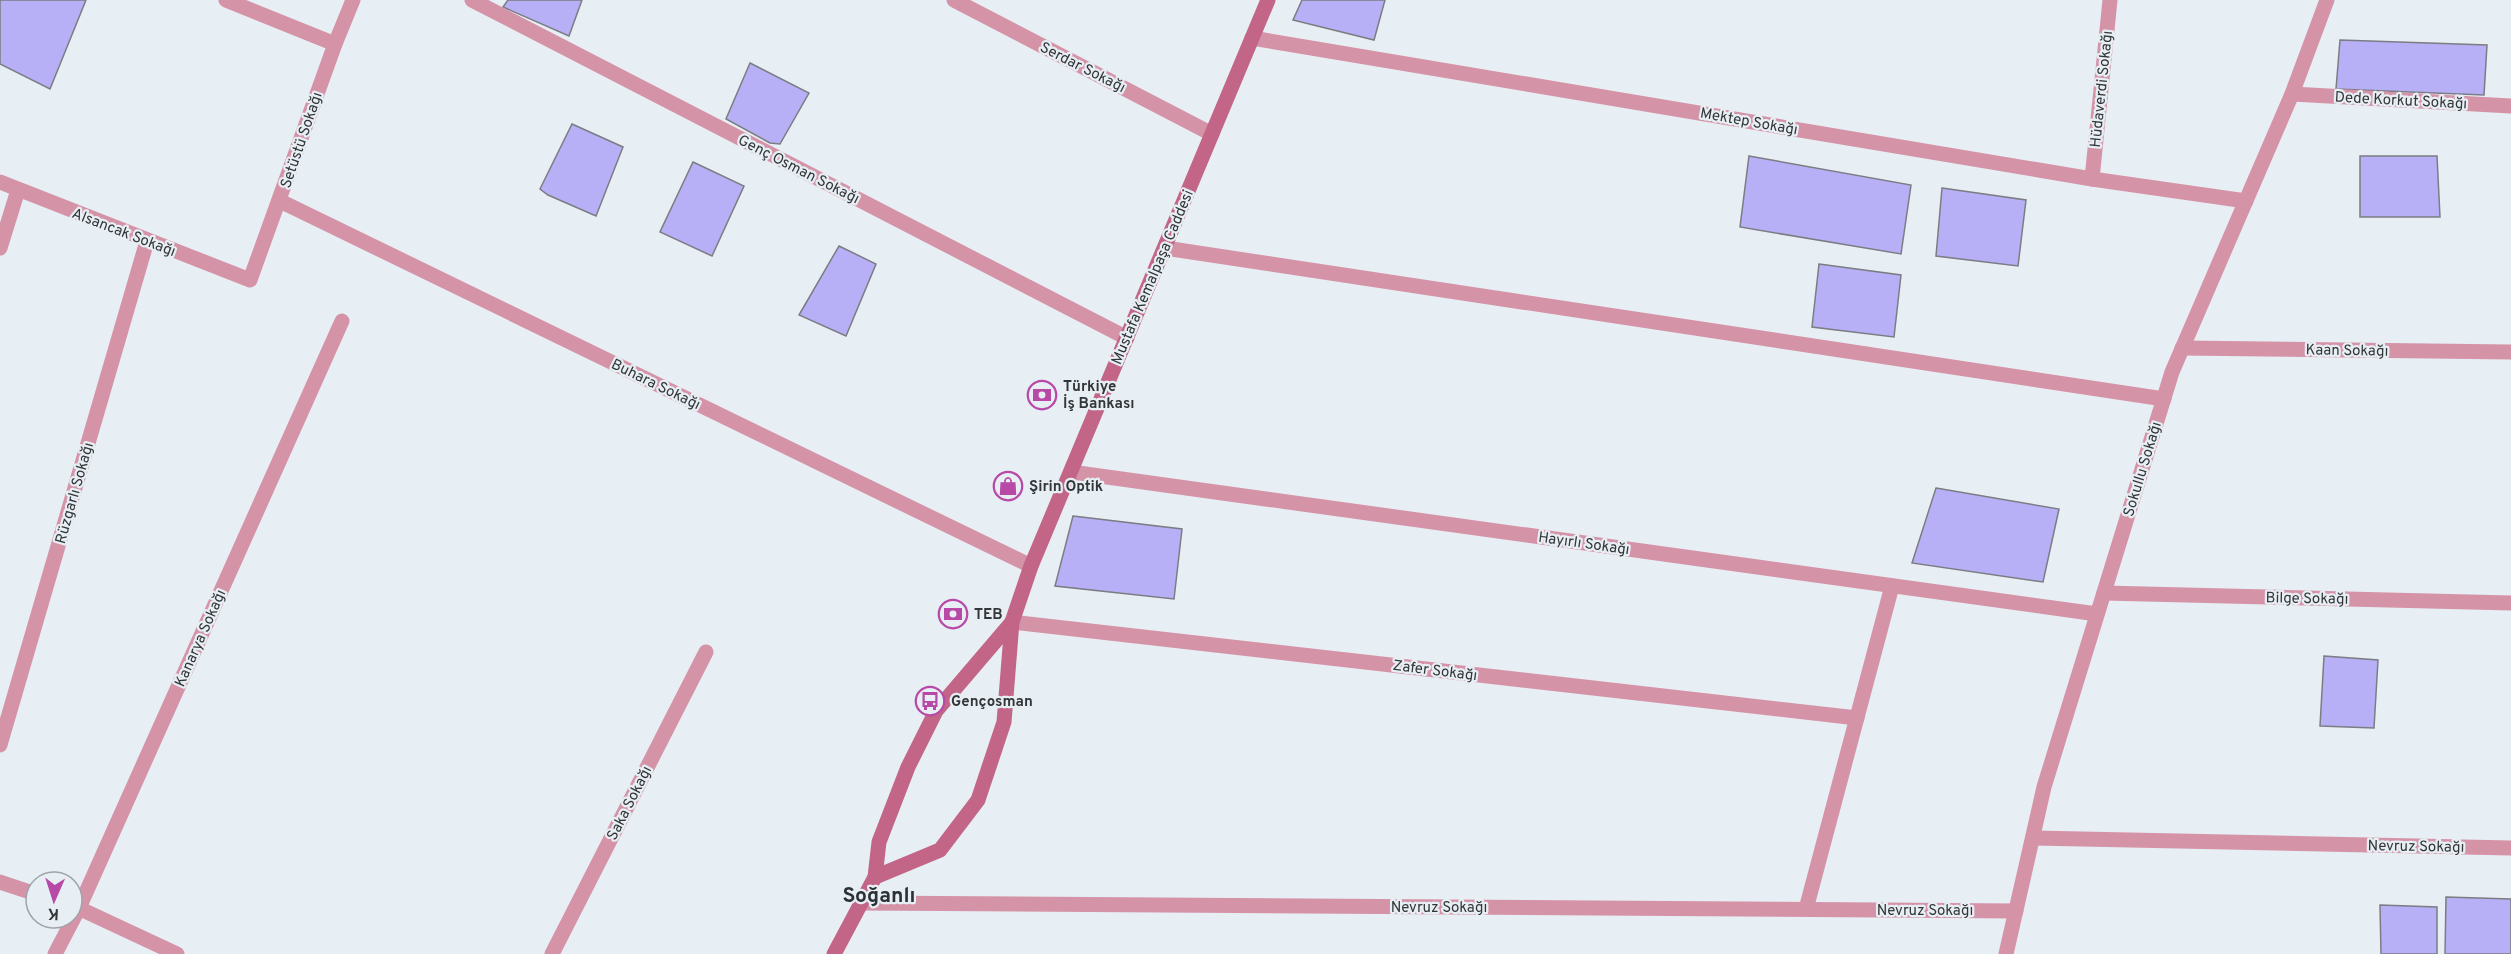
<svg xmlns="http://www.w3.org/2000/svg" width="2511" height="954" font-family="Overpass,sans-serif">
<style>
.building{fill:#b8b0f7;stroke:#7c7c83;stroke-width:1.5}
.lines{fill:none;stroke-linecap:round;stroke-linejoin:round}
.street{stroke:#d593a8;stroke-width:15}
.secondary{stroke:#c36587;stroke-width:15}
.labels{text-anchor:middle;stroke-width:4.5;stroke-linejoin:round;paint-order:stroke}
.street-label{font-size:15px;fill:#333638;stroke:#e7eef4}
.poi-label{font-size:15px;font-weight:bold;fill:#333638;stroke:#e7eef4;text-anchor:start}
.district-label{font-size:21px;font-weight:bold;fill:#2c3136;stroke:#e7eef4}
</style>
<rect width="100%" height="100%" fill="#e7eef4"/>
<g class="building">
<path d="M0 0H86L50 89 0 64Z"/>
<path d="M508 0H582L569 36 503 7Z"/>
<path d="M1302 0H1385L1374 40 1293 20Z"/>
<path d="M2340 40 2487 45 2484 95 2336 89Z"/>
<path d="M750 63 809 93 780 144 770 143 726 119Z"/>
<path d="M572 124 623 147 596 216 548 195 540 189Z"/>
<path d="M1749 156 1911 185 1901 254 1740 227Z"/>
<path d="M2360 156H2437L2440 217H2360Z"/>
<path d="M693 162 744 186 712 256 660 232Z"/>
<path d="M1942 188 2026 200 2018 266 1936 256Z"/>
<path d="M839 246 876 264 846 336 799 315Z"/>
<path d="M1819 264 1901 275 1894 337 1812 327Z"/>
<path d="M1936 488 2059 509 2043 582 1912 563Z"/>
<path d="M1073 516 1182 529 1174 599 1055 586Z"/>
<path d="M2324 656 2378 660 2374 728 2320 726Z"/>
<path d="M2446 897 2511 899V954H2445Z"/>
<path d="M2380 905 2437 907V954H2381Z"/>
</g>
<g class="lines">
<g class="street">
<path d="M226 0 335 44"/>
<path d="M472 0 1127 338"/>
<path d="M954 0 1212 134"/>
<path d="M1252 38 2092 179 2246 201"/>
<path d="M2292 94 2511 106"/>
<path d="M2092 179 2110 0"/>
<path d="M0 182 250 280 335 44 353 0"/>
<path d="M280 201 1031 566"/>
<path d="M0 248 18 190"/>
<path d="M1165 248 2164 399"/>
<path d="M2182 348 2511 352"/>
<path d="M1071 472 2097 614"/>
<path d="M2104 593 2511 603"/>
<path d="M1012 622 1857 718"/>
<path d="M0 745 147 241"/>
<path d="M2033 838 2511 848"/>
<path d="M0 882 36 894"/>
<path d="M861 903 2016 911"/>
<path d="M72 905 177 954"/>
<path d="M1806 909 1892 586"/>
<path d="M55 954 79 908 342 321"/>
<path d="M552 954 706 652"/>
<path d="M2006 954 2044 787 2172 372 2292 94 2327 0"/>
</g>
<g class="secondary">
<path d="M875 877 940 850 978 800 1004 722 1012 622 1031 566 1268 0"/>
<path d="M834 954 875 877 879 842 908 767 936 711 1012 622"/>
</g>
</g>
<defs>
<g id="bank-ring" transform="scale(1.5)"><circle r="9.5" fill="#e7eef4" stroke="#b849a7" stroke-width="1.5"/><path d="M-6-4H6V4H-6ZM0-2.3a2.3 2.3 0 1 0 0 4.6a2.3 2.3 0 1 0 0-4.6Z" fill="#b849a7"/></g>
<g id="shop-ring" transform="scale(1.5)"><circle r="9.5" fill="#e7eef4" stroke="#b849a7" stroke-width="1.5"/><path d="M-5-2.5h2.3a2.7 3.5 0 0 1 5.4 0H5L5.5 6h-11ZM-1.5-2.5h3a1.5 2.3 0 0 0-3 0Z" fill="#b849a7"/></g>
<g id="bus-ring" transform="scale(1.5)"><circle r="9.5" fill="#e7eef4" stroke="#b849a7" stroke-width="1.5"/><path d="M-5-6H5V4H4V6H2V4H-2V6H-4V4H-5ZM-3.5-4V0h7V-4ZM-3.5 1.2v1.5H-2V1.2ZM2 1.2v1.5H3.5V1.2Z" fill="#b849a7"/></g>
</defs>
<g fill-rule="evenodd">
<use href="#bank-ring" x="1042" y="395"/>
<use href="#shop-ring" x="1008" y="486"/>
<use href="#bank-ring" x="953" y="614"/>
<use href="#bus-ring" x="930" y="701"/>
</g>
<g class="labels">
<g class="street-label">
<text transform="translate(1083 67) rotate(27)" y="5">Serdar Sokağı</text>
<text transform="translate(2101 89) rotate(-84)" y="5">Hüdaverdi Sokağı</text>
<text transform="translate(2401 100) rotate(3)" y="5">Dede Korkut Sokağı</text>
<text transform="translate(1749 121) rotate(10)" y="5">Mektep Sokağı</text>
<text transform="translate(301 140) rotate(-71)" y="5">Setüstü Sokağı</text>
<text transform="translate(799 169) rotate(27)" y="5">Genç Osman Sokağı</text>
<text transform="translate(124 232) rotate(21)" y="5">Alsancak Sokağı</text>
<text transform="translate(1152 277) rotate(-67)" y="5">Mustafa Kemalpaşa Caddesi</text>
<text transform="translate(2347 350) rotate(1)" y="5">Kaan Sokağı</text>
<text transform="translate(656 384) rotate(26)" y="5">Buhara Sokağı</text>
<text transform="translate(2142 469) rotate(-73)" y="5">Sokullu Sokağı</text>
<text transform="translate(74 493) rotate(-74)" y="5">Rüzgarlı Sokağı</text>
<text transform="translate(1584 543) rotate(8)" y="5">Hayırlı Sokağı</text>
<text transform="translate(2307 598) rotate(1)" y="5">Bilge Sokağı</text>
<text transform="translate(200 638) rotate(-66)" y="5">Kanarya Sokağı</text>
<text transform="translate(1435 670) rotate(7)" y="5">Zafer Sokağı</text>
<text transform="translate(629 803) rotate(-63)" y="5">Saka Sokağı</text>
<text transform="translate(2416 846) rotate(1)" y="5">Nevruz Sokağı</text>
<text x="1439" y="912">Nevruz Sokağı</text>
<text x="1925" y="915">Nevruz Sokağı</text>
</g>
<g class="poi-label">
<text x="1063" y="391">Türkiye<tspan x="1063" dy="17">İş Bankası</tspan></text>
<text x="1029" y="491">Şirin Optik</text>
<text x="974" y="619">TEB</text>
<text x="951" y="706">Gençosman</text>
</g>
<g class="district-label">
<text x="879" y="902">Soğanlı</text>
</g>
</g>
<g transform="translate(54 900) rotate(183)"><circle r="28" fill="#e7eef4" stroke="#9fa4a9" stroke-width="1.5"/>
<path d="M0-4.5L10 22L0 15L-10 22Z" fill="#b849a7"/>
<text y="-9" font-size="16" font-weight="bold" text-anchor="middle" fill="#333638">K</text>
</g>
</svg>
